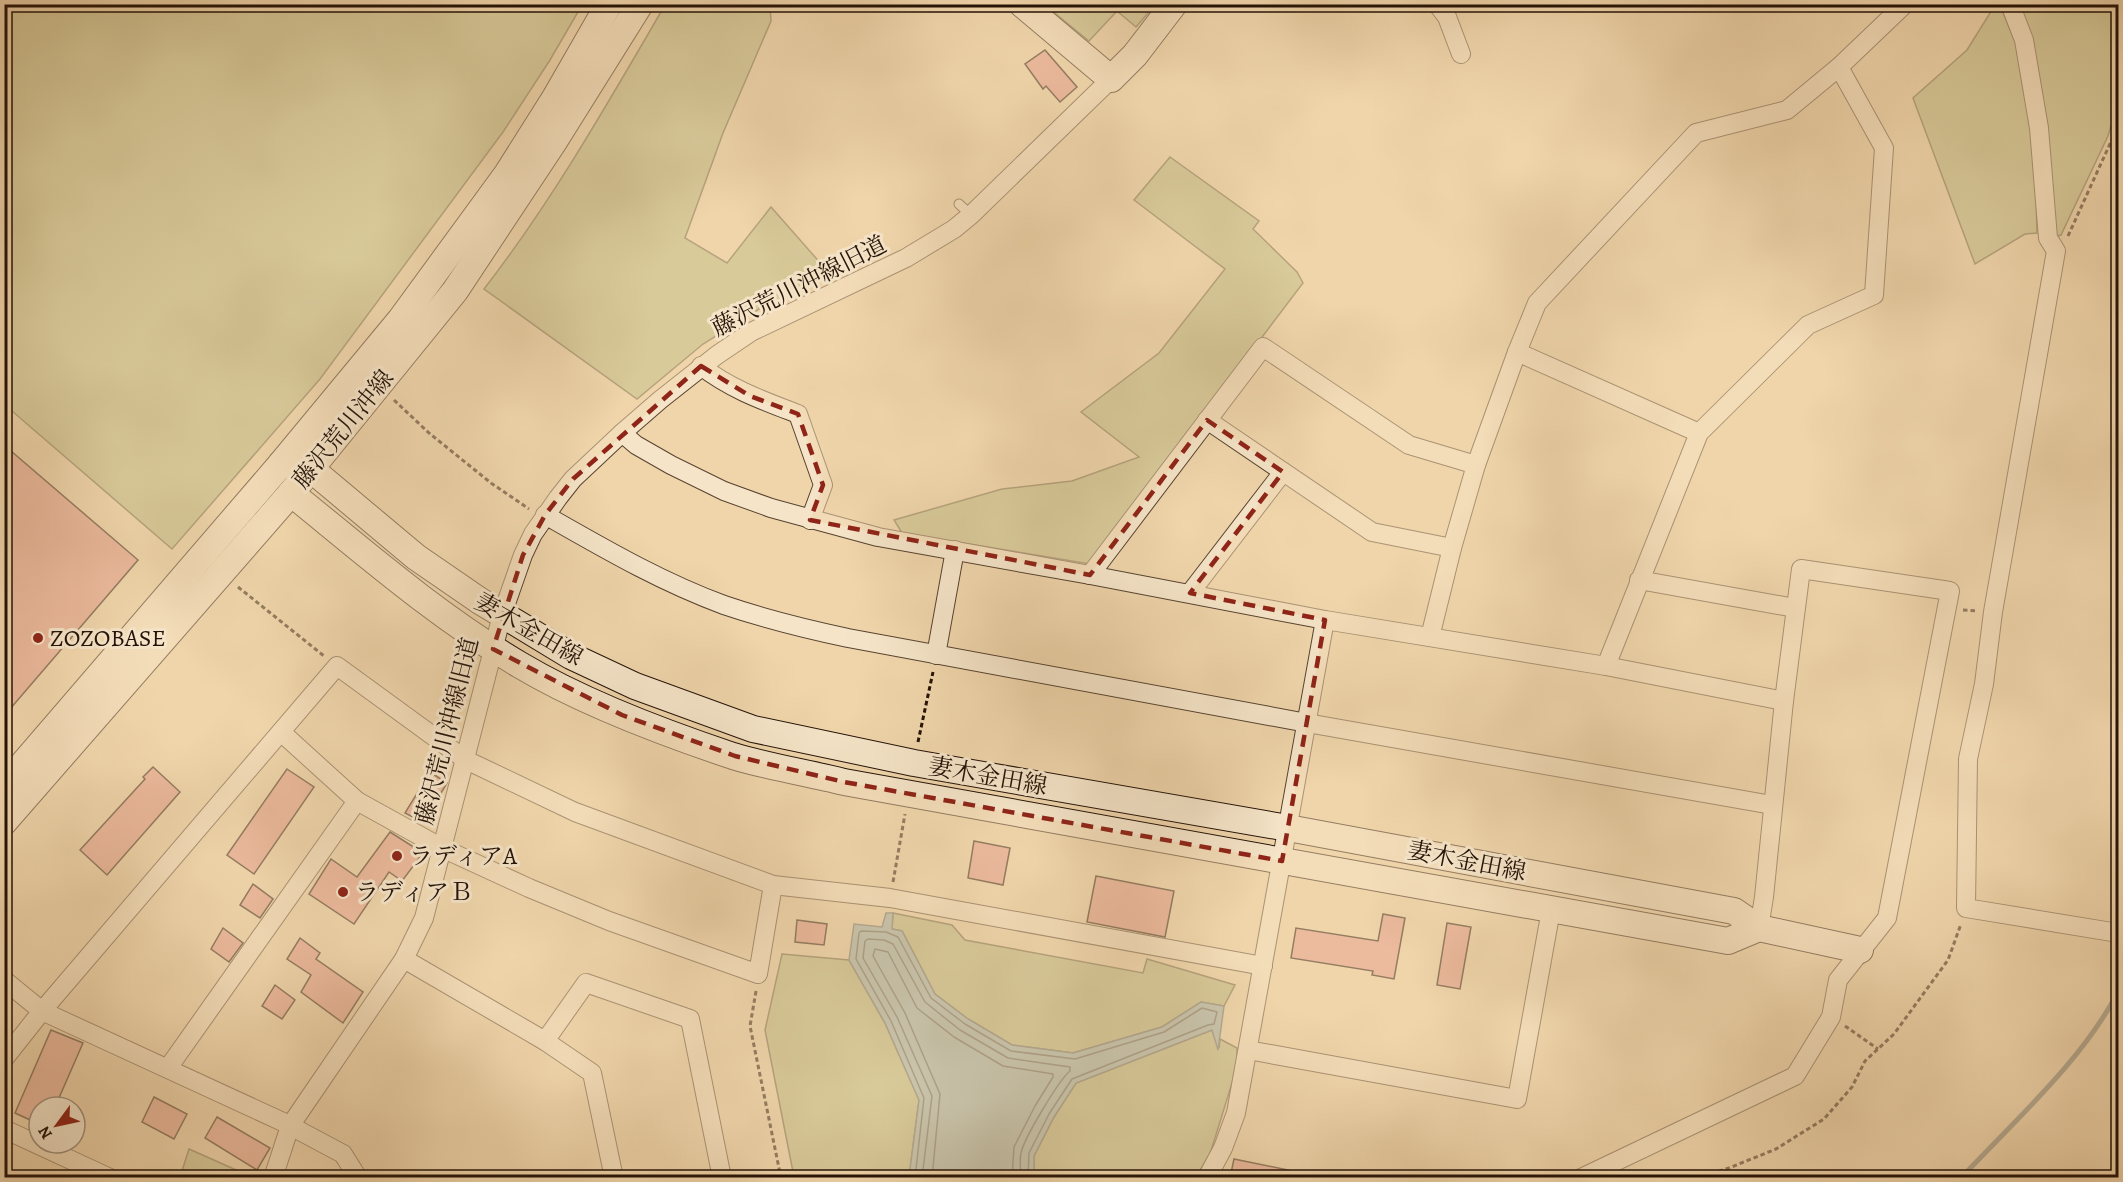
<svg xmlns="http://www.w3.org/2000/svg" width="2123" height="1182" font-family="Alegreya,'Noto Serif JP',serif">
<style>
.green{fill:#bdbc86;stroke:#706746;stroke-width:1.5}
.water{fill:#9eb6b4;stroke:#6d746f;stroke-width:1.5}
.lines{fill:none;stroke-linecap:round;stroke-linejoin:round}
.shore{stroke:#61645e;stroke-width:1.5}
.stream{stroke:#6d746f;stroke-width:5}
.building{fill:#e7998c;stroke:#241207;stroke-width:1.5}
.lane-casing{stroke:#574330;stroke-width:11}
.street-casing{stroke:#574330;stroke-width:20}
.secondary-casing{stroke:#241207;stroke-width:28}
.path{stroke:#241207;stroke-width:3;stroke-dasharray:4.5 3;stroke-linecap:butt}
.lane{stroke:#f5e4c8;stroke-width:9}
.street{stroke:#f5e4c8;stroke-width:18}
.secondary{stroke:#f5e4c8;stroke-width:26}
.marked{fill:none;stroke:#8f2418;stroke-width:4.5;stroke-dasharray:12 8;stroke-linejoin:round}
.poi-dot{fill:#8f2418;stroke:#f5e4c8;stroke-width:2}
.labels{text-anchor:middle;stroke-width:6;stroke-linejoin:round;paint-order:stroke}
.street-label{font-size:24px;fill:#241207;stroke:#f5e4c8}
.poi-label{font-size:24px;fill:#241207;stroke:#f5e4c8;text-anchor:start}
</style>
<rect width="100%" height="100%" fill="#f0d5ab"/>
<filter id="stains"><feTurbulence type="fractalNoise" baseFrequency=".00333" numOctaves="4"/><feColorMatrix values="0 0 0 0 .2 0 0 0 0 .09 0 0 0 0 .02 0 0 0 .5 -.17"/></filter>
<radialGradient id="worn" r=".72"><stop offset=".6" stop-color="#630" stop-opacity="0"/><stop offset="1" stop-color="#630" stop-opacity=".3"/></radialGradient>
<g class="green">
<path d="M5 4H582V5L550 60 503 132 320 379 172 549 5 405Z"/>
<path d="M665 5H770L771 21 723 133 685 238 727 263 771 207 830 274 759 309 703 344 637 399 484 289C553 200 609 101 665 5Z"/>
<path d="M1045 5H1155L1136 27 1117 11 1089 41Z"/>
<path d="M1995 5H2000L2016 44 2034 119 2037 233 2025 234 1975 264 1913 98 1967 50Z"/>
<path d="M2018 5H2118V101L2108 136 2061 235 2054 237Z"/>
<path d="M1170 157 1259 221 1253 229 1297 272 1303 283 1090 564 902 533 894 520 1002 489 1072 481 1139 457 1081 412 1159 353 1225 269 1134 200Z"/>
<path d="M893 913 952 925 965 940 1143 973 1147 959 1235 985 1224 1006 1201 1002 1162 1027 1073 1053 1012 1045 968 1019 935 994 902 931 892 929Z"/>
<path d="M782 954 849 960 885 1023 919 1100 909 1177H794L765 1030Z"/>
<path d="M1212 1030 1219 1048 1220 1039 1237 1048V1067L1210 1154 1196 1177 1034 1178V1156L1054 1117 1076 1083Z"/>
<path d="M189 1149 252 1177H180Z"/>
</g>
<path class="water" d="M886 913H893L892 929 902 931 935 994 968 1019 1012 1045 1073 1053 1162 1027 1201 1002 1224 1006 1218 1050 1212 1030 1076 1083 1054 1117 1034 1156V1177H909L919 1100 885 1023 849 960 854 924 882 927Z"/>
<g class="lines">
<g class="shore">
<path d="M915 1178 924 1098 891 1021 856 959 859 933 861 931 886 932 898 937 931 998 965 1024 1011 1051 1075 1059 1164 1032 1202 1008 1217 1012 1214 1024 1208 1025 1072 1079 1049 1114 1029 1153 1028 1178"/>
<path d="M922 1178 932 1096 897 1017 863 958 865 941 868 939 884 940 893 944 925 1002 960 1030 1008 1058 1070 1067V1071C1059 1080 1024 1138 1021 1153 1019 1161 1021 1170 1021 1178"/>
<path d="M932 1178 940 1094 905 1013 873 956 875 949 888 952 917 1008 954 1037 1003 1066 1053 1074V1077L1035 1106 1014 1147 1012 1178"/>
</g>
<path class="stream" d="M1961 1178C2014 1121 2082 1061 2118 992"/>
</g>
<g class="building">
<path d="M1045 50 1077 87 1060 102 1046 86 1043 89 1025 64Z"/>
<path d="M4 445 138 560 4 716Z"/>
<path d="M153 767 180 792 107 875 80 850 145 779 143 777Z"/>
<path d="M287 769 314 787 254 874 227 855Z"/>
<path d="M430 772 447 783 432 808 434 809 426 824 405 813Z"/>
<path d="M390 832 423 853 402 881 389 872 354 924 309 894 331 859 357 877Z"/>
<path d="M974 841 1010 848 1003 885 968 878Z"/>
<path d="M1096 876 1174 891 1165 937 1087 922Z"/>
<path d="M253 884 273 899 260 918 240 905Z"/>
<path d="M1383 914 1405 918 1394 979 1372 975 1373 971 1291 958 1296 928 1378 941Z"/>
<path d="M797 920 827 924 824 945 795 942Z"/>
<path d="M1447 923 1471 927 1460 989 1437 985Z"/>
<path d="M223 928 243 943 229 962 211 949Z"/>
<path d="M300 938 320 953 316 959 363 992 343 1023 301 992 311 975 287 959Z"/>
<path d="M275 985 295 1000 282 1019 262 1006Z"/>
<path d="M51 1030 83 1043 55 1107H39V1124L15 1113Z"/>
<path d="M154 1097 187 1114 174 1139 142 1122Z"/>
<path d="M217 1117 270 1148 257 1170 205 1138Z"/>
<path d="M1234 1159 1293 1171 1292 1178H1230Z"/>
</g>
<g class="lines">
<g class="lane-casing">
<path id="lane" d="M959 204 971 215"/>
</g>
<g class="street-casing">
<g id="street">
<path d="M1437 4 1447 17 1461 54"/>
<path d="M2010 4 2024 40 2039 128 2048 238 2056 251 1993 612 1984 684 1968 759 1966 908 2118 933"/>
<path d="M1839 67 1905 4"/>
<path d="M1517 352 1699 433"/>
<path d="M701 366C730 389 764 401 798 414L823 485 810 520"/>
<path d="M1207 420 1372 532 1452 548"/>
<path d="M622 433 636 445 671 465 724 491 771 508 878 537 1090 575 1325 620 1606 666 1784 701"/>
<path d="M545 515C603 548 661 582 724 605 765 619 806 629 848 638L1307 723 1772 805"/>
<path d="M1090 575 1263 347 1409 445 1476 465"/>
<path d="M1639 580 1795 608"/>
<path d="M1190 593 1283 472"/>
<path d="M1430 637 1452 548 1476 465 1517 352 1537 303 1696 133 1787 110 1839 67 1884 148 1874 295 1808 325 1699 433 1606 666"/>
<path d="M936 655 955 550"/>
<path d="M281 732 357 801 442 848 529 888 609 921 758 974 773 885"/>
<path d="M404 959 545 1041 592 1073 614 1178"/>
<path d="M4 980 42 1011 283 1122 343 1154 358 1178"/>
<path d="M545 1041 586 983 690 1019 722 1178"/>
<path d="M1248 1050 1517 1099 1551 910"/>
<path d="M4 1059 42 1011 337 666 466 760 575 812 773 885 890 898 1263 966"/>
<path d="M168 1068 357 801"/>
<path d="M4 1129 110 1178"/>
<path d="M273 1178 290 1126 404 959 424 918 502 615 523 555 533 534 558 498 573 479 622 433 660 400 717 355 751 332 906 258 954 229 971 215 1111 79"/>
<path d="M1207 1178 1223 1148 1236 1113 1325 620"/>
<path d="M1581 1178 1795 1076 1831 1017 1838 980 1887 918 1950 591 1801 569 1784 701 1764 897 1759 928"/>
</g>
</g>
<g class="secondary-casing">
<g id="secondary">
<path d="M1022 4 1111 79 1135 55 1174 4"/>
<path d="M281 464 311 469 416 557 480 601 571 656 635 686 753 729 914 763 1288 828 1734 911 1759 928 1860 950"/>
<path d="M291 493C365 553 437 616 520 665 582 702 664 733 733 756 769 767 808 773 844 782L1728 941 1759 928"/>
<path d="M4 786 281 464 401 319 507 174 555 98 609 4"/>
<path d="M4 822 291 493 455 291 553 143 640 4"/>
</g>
</g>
<g class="path">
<path d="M2068 236 2114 135 2118 117"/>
<path d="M394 400 429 433 491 483 529 509"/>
<path d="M238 587 324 656"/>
<path d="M1963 610 1977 611"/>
<path d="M918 742 933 672"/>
<path d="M893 882 905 814"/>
<path d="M756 991 750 1026 781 1178"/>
<path d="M1845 1026 1878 1049"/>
<path d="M1697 1178 1729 1168 1776 1149 1824 1119 1852 1087 1865 1061 1894 1034 1948 960 1961 924"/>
</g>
<use href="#lane" class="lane"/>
<use href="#street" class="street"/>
<use href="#secondary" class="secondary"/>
</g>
<path d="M0 0H2123V1182H0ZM701 366 750 396 798 414 823 485 810 520 1090 575 1207 420 1283 472 1190 593 1325 620 1282 861 844 782 735 756 622 715 493 649 523 555 545 515 573 479Z" fill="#f0d5ab" fill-opacity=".55" fill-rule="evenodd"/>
<path class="marked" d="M701 366 750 396 798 414 823 485 810 520 1090 575 1207 420 1283 472 1190 593 1325 620 1282 861 844 782 735 756 622 715 493 649 523 555 545 515 573 479Z"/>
<g class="poi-dot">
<circle cx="38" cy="638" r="6"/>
<circle cx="397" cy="856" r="6"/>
<circle cx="343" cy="892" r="6"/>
</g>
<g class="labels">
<g class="street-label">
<text transform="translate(799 286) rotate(-27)" y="8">藤沢荒川沖線旧道</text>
<text transform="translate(343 429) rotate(-51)" y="8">藤沢荒川沖線</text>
<text transform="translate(529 629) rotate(30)" y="8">妻木金田線</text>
<text transform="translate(447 731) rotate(-76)" y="8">藤沢荒川沖線旧道</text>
<text transform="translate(988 776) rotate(10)" y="8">妻木金田線</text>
<text transform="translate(1467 861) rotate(11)" y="8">妻木金田線</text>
</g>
<g class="poi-label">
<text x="50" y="646">ZOZOBASE</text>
<text x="409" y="864">ラディアA</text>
<text x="355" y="900">ラディアＢ</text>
</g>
</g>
<rect width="2123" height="1182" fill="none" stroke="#f0d5ab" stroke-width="24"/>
<rect x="6" y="6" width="2111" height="1170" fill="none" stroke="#241207" stroke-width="3"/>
<rect x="12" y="12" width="2099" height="1158" fill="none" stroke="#241207" stroke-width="1.5"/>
<g transform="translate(57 1125) rotate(237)"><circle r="28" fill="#f5e4c8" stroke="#a1907b" stroke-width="1.5"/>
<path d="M0-4.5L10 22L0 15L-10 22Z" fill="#8f2418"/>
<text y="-9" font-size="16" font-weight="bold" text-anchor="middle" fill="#241207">N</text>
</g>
<rect width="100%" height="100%" filter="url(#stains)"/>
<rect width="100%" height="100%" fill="url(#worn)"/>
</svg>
